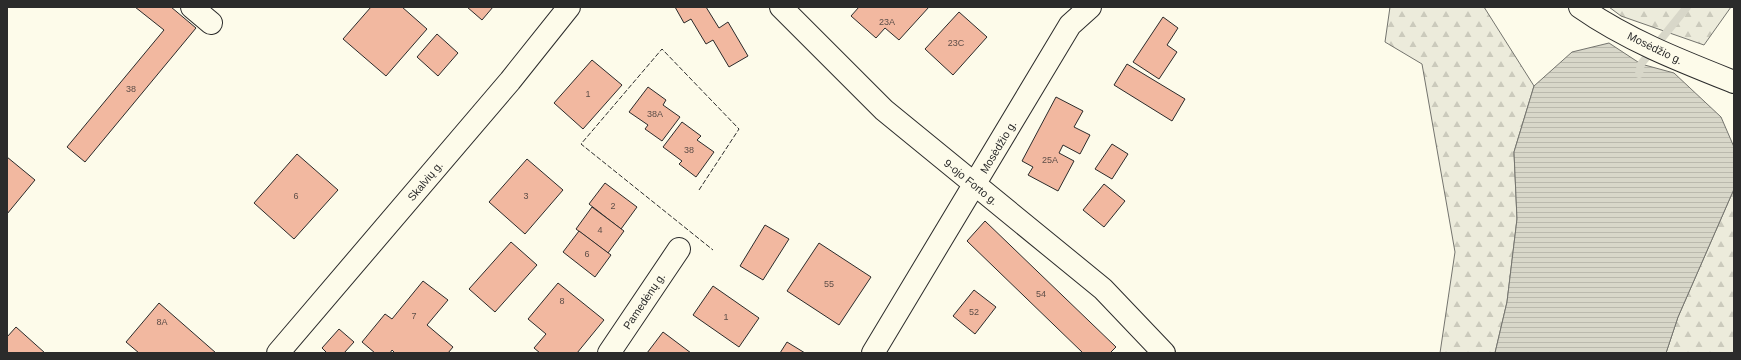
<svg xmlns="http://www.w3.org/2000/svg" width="1741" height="360" font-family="Helvetica,sans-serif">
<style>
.forest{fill:url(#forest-firs);stroke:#74746e}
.water{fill:url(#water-rules);stroke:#74746e}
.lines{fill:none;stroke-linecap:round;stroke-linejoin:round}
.stream{stroke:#d8d7c9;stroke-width:8}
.building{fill:#f2b8a0;stroke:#2b2b2b}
.minor-casing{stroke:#2b2b2b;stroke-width:24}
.minor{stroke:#fdfbea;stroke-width:22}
.fence{stroke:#2b2b2b;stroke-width:1;stroke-dasharray:5 2;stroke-linecap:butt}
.labels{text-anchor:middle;stroke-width:3;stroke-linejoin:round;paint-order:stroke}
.number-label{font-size:9px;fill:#5d4e48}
.street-label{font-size:11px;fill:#2b2b2b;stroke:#fdfbea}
</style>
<defs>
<pattern id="forest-firs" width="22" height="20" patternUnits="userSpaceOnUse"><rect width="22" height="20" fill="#ecebdb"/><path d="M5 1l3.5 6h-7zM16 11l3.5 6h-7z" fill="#cbcabc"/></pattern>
<pattern id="water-rules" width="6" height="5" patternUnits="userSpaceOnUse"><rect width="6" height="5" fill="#d8d7c9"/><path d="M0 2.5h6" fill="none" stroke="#bab9ad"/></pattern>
</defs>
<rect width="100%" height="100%" fill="#fdfbea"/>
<g class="forest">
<path d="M1390 7H1484L1534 86 1514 152 1517 219 1507 302 1495 353H1440L1455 252 1422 64 1385 42Z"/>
<path d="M1609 7H1731L1704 45 1621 16Z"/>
<path d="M1734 189V353H1666L1678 317Z"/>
</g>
<path class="water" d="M1609 43 1641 64 1674 73 1721 117 1734 147V189L1678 317 1666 353H1495L1507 302 1517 219 1514 152 1534 86 1572 52Z"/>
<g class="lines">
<path class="stream" d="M1639 74 1641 64 1687 7"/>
</g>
<g class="building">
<path d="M135 7H171L196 28 85 162 67 147 164 30Z"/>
<path d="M371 7H402L427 29 386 76 343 39Z"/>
<path d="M467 7H493L482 20Z"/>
<path d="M675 7H706L719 28 728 22 748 56 729 67 713 40 706 44 691 19 684 23Z"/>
<path d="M859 7H929L899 40 885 28 876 38 851 16Z"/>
<path d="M959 12 987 37 953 75 925 49Z"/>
<path d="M1163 17 1178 28 1167 45 1177 52 1159 79 1133 62Z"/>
<path d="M437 34 458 53 438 76 417 57Z"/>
<path d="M592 60 622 85 583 129 554 103Z"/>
<path d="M1127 64 1185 99 1172 121 1114 85Z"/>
<path d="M648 87 666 100 663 105 680 117 662 141 645 129 648 125 629 112Z"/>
<path d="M1056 97 1083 111 1074 127 1090 135 1080 154 1063 145 1059 153 1074 161 1058 191 1028 175 1033 167 1022 161Z"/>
<path d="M682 122 701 136 697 140 714 152 696 177 679 164 682 161 663 147Z"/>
<path d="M1112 144 1128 154 1112 179 1095 169Z"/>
<path d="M297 154 338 190 294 239 254 203Z"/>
<path d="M7 157 35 180 7 214Z"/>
<path d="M527 159 563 190 525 234 489 202Z"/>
<path d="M605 183 637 207 621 229 589 204Z"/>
<path d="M1104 184 1125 201 1104 227 1083 210Z"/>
<path d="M592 207 624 231 608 253 576 229Z"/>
<path d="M985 221 1116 347 1110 353H1083L967 241Z"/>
<path d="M765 225 789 239 763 280 740 266Z"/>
<path d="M579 231 611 255 595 277 563 252Z"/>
<path d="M511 242 537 265 495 312 469 289Z"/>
<path d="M819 243 871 277 839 325 787 291Z"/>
<path d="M423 281 448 300 427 325 453 347 448 353H395L392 350 390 353H375L362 342 385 314 392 319Z"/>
<path d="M558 283 604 320 577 353H540L534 348 546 334 528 319Z"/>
<path d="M713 286 759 318 739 347 693 315Z"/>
<path d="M974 290 996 307 975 334 953 316Z"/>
<path d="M159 303 216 353H139L126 342Z"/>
<path d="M16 327 45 353H7V337Z"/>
<path d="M339 329 354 342 344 353H327L322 348Z"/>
<path d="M663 332 691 353H647Z"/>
<path d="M787 342 805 353H780Z"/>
</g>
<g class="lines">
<g class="minor-casing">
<g id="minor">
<path d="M192 7 211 23"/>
<path d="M781 7 884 110 1103 289 1164 353"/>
<path d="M1580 7C1627 40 1681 61 1734 82"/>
<path d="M278 353 510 81 569 7"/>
<path d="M609 353 679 249"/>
<path d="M873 353 1070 25 1090 7"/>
</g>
</g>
<use href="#minor" class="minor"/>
<path class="fence" d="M699 190 739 129 662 49 581 144 713 250"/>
</g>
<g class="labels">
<g class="number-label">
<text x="887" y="25">23A</text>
<text x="956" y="46">23C</text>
<text x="131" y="92">38</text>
<text x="588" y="97">1</text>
<text x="655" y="117">38A</text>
<text x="689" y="153">38</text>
<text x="1050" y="163">25A</text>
<text x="296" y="199">6</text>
<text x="526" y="199">3</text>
<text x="613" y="209">2</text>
<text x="600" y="233">4</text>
<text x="587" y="257">6</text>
<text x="829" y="287">55</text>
<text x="1041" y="297">54</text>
<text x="562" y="304">8</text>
<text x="974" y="315">52</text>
<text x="414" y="319">7</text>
<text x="726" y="320">1</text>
<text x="162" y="325">8A</text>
</g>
<g class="street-label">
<text transform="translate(1655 48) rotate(26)" y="4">Mosėdžio g.</text>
<text transform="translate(998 147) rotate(-59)" y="4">Mosėdžio g.</text>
<text transform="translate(425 181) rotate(-50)" y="4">Skalvių g.</text>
<text transform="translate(971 182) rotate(39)" y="4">9-ojo Forto g.</text>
<text transform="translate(644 301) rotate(-56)" y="4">Pamedėnų g.</text>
</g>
</g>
<rect width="1741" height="360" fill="none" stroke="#2b2b2b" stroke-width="16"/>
</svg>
